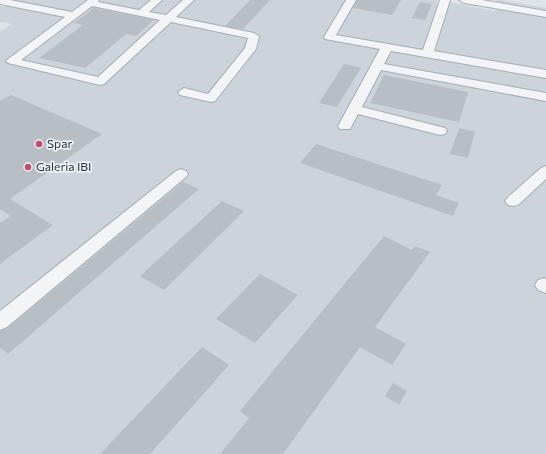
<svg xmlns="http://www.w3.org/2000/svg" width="546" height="454" font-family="Commissioner,sans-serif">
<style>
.built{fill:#cdd3da}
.building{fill:#b7bec4}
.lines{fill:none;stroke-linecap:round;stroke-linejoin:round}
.minor-casing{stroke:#a5acb2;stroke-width:2}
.minor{fill:#f2f4f6;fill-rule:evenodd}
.poi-dot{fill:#c8486f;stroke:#eef2f5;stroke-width:1.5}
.labels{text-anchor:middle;stroke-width:3.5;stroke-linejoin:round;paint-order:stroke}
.poi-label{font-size:12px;fill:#29343e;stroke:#eef2f5;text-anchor:start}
</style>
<rect width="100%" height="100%" fill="#dfe4e8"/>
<path class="built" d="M14 0H437L436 4 447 6 449 2 495 11 497 0H501L546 8V454H0V32L12 24 0 22V6H5Z"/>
<g class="building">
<path d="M250 0H270L243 29 225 26Z"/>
<path d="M357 0H401L392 15 353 8Z"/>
<path d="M420 2 432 4 425 20 412 18Z"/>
<path d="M94 8 154 20 136 36 126 34 85 68 39 58 83 25 74 23Z"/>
<path d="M344 64 361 68 337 107 319 103Z"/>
<path d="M384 75 468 92 459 122 370 103Z"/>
<path d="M11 95 102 134 10 199 53 225 0 264V223L11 216 0 209V101Z"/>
<path d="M459 128 475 132 468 158 450 154Z"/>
<path d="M316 144 442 185 436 195 459 203 453 216 300 163Z"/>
<path d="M183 182 199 189 8 354 0 348V331L8 328Z"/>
<path d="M222 201 244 211 164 290 140 276Z"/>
<path d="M384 236 412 250 415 246 430 252 375 327 406 344 392 365 360 347 283 454H220L249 418 240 411Z"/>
<path d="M260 274 298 295 255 343 216 319Z"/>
<path d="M202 347 229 365 150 454H100Z"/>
<path d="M393 383 407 391 399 405 385 396Z"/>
</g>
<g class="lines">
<g class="minor-casing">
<g id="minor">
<path d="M0 0H10L72 12 88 0H99L98 2 139 10 151 0H162L149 12 166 15 183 0H194L176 17 254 33 259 36 256 49 215 101 211 102 180 95 178 92 184 88 208 94 245 48 248 38 171 22 104 84 100 85 8 63 6 61 8 59 65 17 0 4ZM92 6 160 20 98 77 21 60Z"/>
<path d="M346 0H356L336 35 423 50 440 0H450L434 51 546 70V78L391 51 384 64 546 93V101L381 70 362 107 445 128 447 131 445 134 440 135 358 114 350 129H340L338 126 380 49 325 39 324 37Z"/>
<path d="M459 0H482L546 11V17L464 3Z"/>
<path d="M546 166V179L518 205 513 206 508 205 505 201 508 197 541 168Z"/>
<path d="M181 169 186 171 188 174 186 177 7 327 0 330V311L176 171Z"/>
<path d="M544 278 546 279V293L538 290 535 285 538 280Z"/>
</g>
</g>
<use href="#minor" class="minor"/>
</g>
<g class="poi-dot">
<circle cx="39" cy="144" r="4"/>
<circle cx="28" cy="167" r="4"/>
</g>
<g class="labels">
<g class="poi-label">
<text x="47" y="148">Spar</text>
<text x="36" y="171">Galeria IBI</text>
</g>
</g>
</svg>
